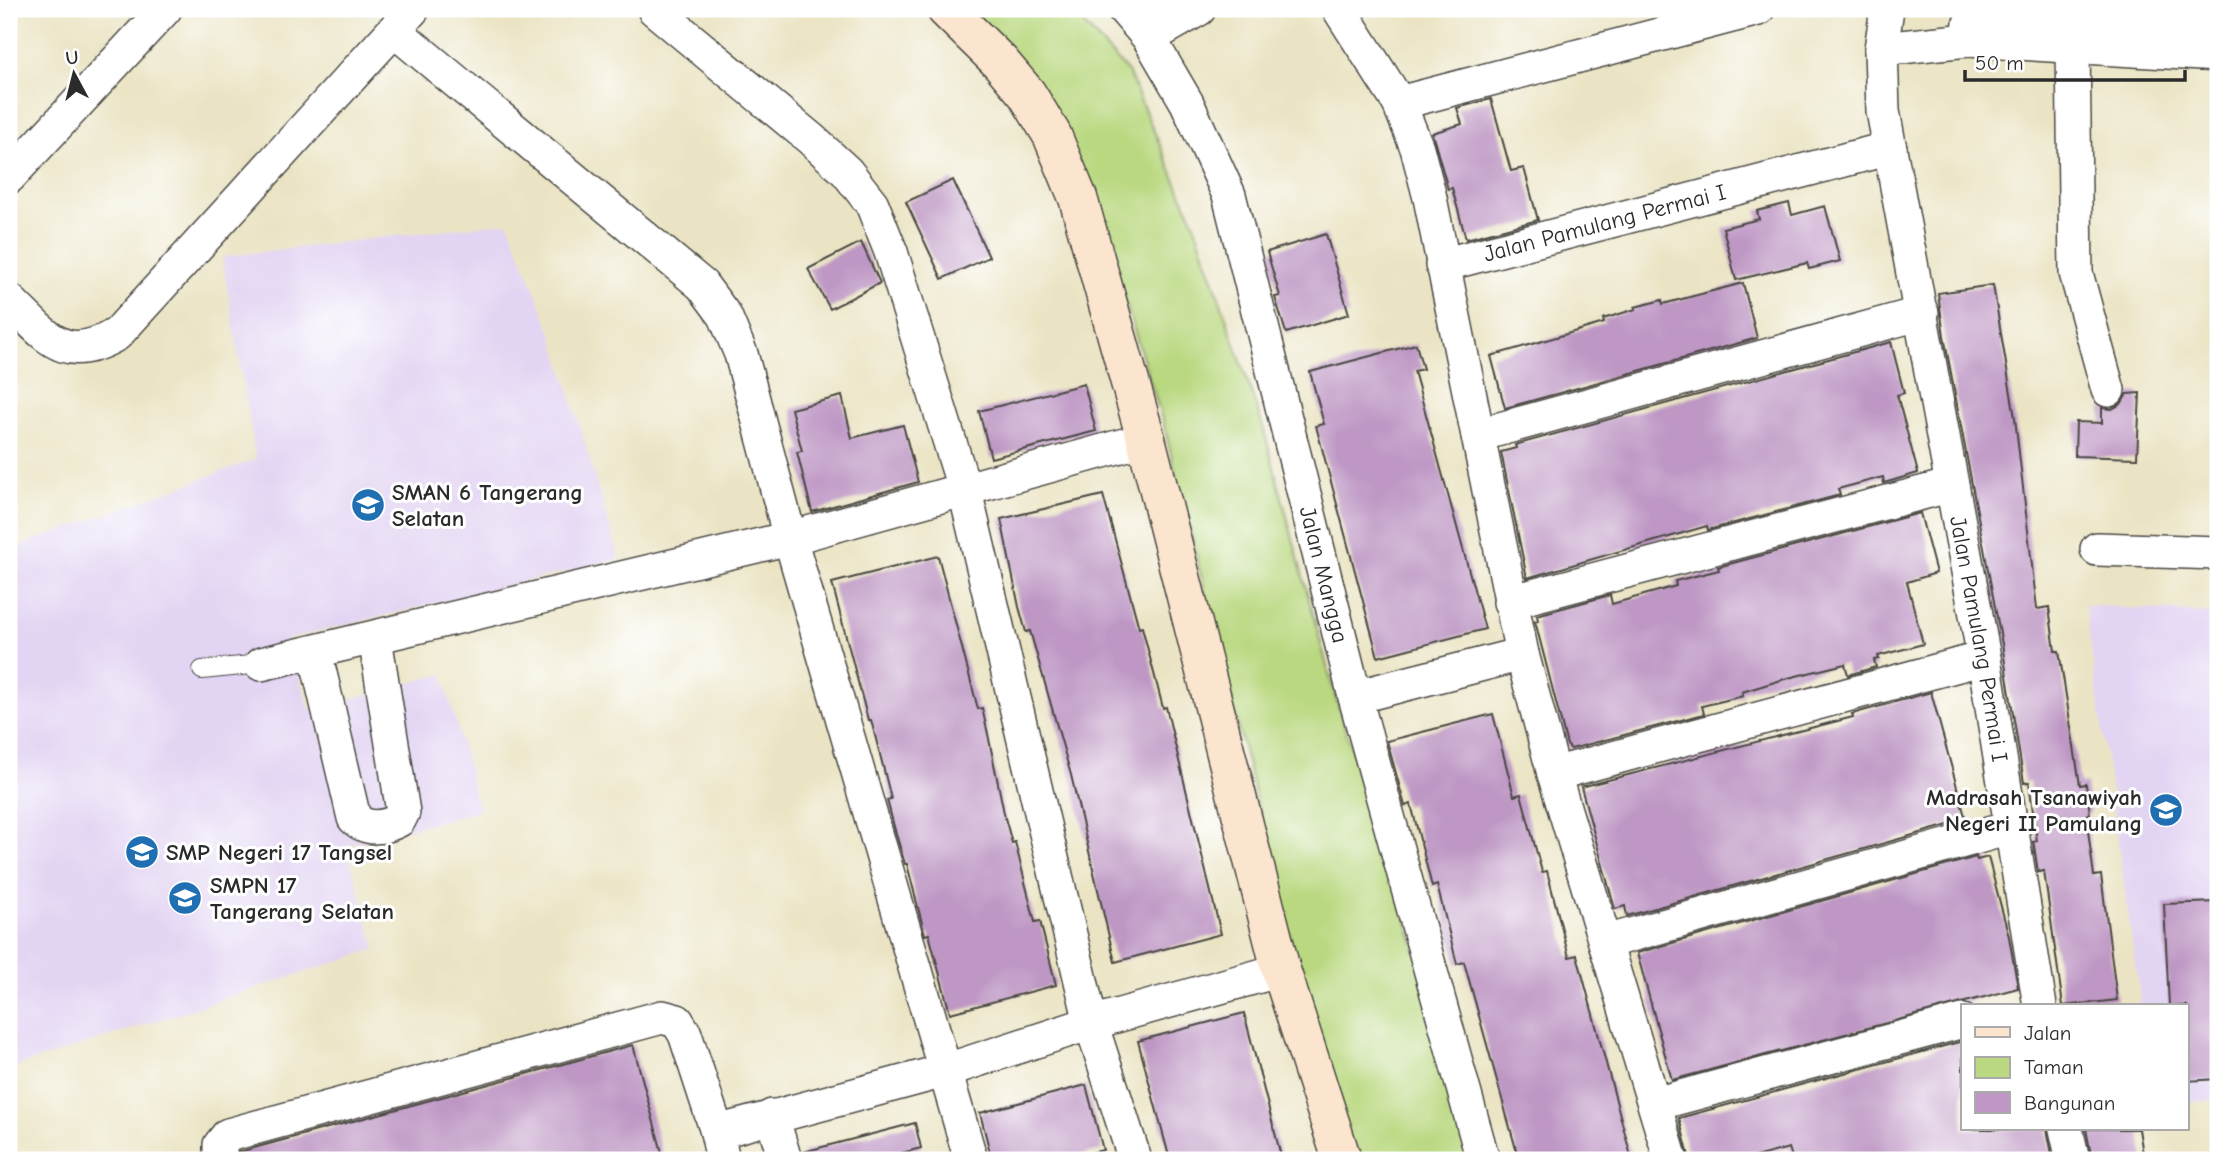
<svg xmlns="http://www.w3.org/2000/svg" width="2227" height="1169" font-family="'Comic Neue',sans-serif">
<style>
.built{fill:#e2d4f3}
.green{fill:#b9d87f;stroke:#728255;stroke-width:2}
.building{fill:#be97c4}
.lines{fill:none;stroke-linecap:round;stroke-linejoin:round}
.lane-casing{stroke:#484742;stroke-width:20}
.street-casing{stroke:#484742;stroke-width:36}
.secondary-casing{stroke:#484742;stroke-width:41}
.lane{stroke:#fff;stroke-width:18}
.street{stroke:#fff;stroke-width:33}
.secondary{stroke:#fce5cf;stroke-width:38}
.labels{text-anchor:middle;stroke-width:6;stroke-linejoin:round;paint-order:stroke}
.street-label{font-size:23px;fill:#2b2b2b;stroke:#fff}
.poi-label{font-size:23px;font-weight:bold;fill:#2b2b2b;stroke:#fff;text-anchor:start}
</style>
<rect width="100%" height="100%" fill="#fff"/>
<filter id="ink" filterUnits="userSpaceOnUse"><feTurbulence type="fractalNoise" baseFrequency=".0143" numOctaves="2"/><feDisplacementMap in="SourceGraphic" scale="14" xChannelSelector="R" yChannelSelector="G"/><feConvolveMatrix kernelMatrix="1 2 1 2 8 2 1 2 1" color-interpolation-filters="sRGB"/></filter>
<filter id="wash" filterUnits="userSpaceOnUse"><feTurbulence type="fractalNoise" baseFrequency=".00686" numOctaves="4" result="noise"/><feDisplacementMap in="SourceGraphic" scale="28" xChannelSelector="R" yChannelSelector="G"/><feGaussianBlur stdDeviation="1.57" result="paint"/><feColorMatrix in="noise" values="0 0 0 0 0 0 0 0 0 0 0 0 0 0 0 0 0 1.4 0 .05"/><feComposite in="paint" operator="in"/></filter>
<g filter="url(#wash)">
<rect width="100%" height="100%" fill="#ebe4c4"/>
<g class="built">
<path d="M508 222 554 339 619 559 287 639 310 710 443 674 479 810 346 846 376 949 9 1069V550L256 459 222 257Z"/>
<path d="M2085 605 2218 614V1100L2187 1102V1006H2141Z"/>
</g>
<path class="green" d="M931 9H1070L1128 72 1193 220 1263 427 1336 700 1483 1160H1353L1299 974 1164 425 1101 225 1033 96Z"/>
<g id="blocks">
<g class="building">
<path d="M1491 99 1511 171 1524 168 1538 220 1466 239 1452 188 1448 189 1432 133 1462 124 1457 108Z"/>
<path d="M953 180 989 257 942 279 906 202Z"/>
<path d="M1789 203 1792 215 1825 206 1840 261 1809 269 1807 263 1736 280 1723 228 1759 219 1757 211Z"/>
<path d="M1326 234 1349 314 1286 333 1275 297 1280 296 1267 252Z"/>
<path d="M861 242 880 283 830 309 808 269Z"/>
<path d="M1743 283 1757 338 1505 408 1491 356 1604 323 1603 319 1636 309 1635 307 1662 300 1663 304Z"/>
<path d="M1993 285 2015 418 2037 609 2049 607 2055 651H2059L2080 785 2086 784 2090 814 2086 815 2094 876 2101 875 2117 1000 2063 1006 2044 871 2038 872 2034 846 2033 842 2037 841 2029 782 2024 783 2002 644 1944 336 1938 293Z"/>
<path d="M1891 342 1904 393 1897 395 1918 473 1884 483 1883 477 1838 489 1840 495 1708 530 1707 526 1527 578 1501 452 1516 448 1515 445Z"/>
<path d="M1416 344 1423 369 1414 371 1485 629 1378 657 1316 426 1324 424 1310 372Z"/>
<path d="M1084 384 1096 431 991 458 979 411Z"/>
<path d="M2140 393 2137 458 2075 456 2076 422 2102 423V408L2112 409 2121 404 2127 394Z"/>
<path d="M842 396 852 438 903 425 918 482 812 512 797 452 802 451 791 409Z"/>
<path d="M1103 495 1139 628 1142 627 1163 708 1166 707 1221 934 1115 962 1071 775 1030 631 1026 632 1019 607 1001 519Z"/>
<path d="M1920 513 1936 573 1907 582 1923 644 1878 656 1879 659 1874 660 1876 667 1848 675 1845 664 1788 678 1742 692 1743 696 1702 706 1704 714 1571 749 1567 745 1535 621H1538L1537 615 1610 595 1612 604 1676 586 1675 581 1719 570 1718 567Z"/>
<path d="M938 556 978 709 982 708 988 734 1005 818 1012 843 1015 842 1035 922 1040 921 1056 985 950 1013 929 934 925 935 907 864H905L896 834 887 800 891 799 884 770 871 720H868L832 583Z"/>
<path d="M1931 692 1966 820 1627 916 1625 906 1615 909 1581 787 1853 717 1852 714Z"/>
<path d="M1493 714 1514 796 1521 794 1542 872 1547 871 1569 957 1577 955 1632 1160H1519L1464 962 1457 964 1437 885 1432 887 1411 804 1405 806 1387 741Z"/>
<path d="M1976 857 1977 860 1988 857 2009 937 2018 988 1672 1080 1637 953Z"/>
<path d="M2218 902V1079L2187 1081V1006H2169L2164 904Z"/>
<path d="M1244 1013 1282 1160H1170L1138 1041Z"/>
<path d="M1963 1041V1129H2047L2053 1159 1793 1160 1789 1148 1744 1160H1690L1679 1118Z"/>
<path d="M633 1045 664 1160H239V1152Z"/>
<path d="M1086 1085 1103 1150 1061 1160H992L980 1113Z"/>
<path d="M915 1123 921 1148 875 1160H804L803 1152Z"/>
<path d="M2086 1129H2139L2144 1160H2092Z"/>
</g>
</g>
</g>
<g filter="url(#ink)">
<use href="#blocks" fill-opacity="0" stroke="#484742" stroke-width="2"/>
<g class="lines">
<g class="lane-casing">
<path id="lane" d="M202 670 261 664"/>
</g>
<g class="street-casing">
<g id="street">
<path d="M654 9 811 139 847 172 872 204 891 252 965 491 1091 1023 1135 1160"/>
<path id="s1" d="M1124 9 1149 38 1187 103 1229 195 1355 697 1483 1160"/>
<path d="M1339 9 1399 103 1417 148 1430 198 1522 654 1554 774 1671 1160"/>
<path id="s2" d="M1887 9 1881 49 1883 111 1984 658 2040 1006"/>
<path d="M395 31 702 285 725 316 741 354 790 538 971 1160"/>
<path d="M1149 38 1199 9"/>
<path d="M1968 40 1970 23 1978 18 2218 25"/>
<path d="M2073 46 2076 273 2108 390"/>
<path d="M1881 49 1968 40 2218 55"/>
<path d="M1399 103 1758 9"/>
<path d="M9 177 165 9"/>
<path id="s3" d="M1442 265 1890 148"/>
<path d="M9 300C47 336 63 366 117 334L413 9"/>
<path d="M1478 435 1922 313"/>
<path d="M2097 549 2218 553"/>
<path d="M1510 602 1952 485"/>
<path d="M315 652 354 818C367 831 384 828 399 820L403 812 375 638"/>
<path d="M261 664 790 538 1146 439"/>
<path d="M1355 697 1522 654"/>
<path d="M1554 774 1984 658"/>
<path d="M1606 942 2013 827"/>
<path d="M1655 1104 1963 1021"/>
<path d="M772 1116 785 1160"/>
<path d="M2066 1129 2073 1160"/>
<path d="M717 1132 944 1071 1091 1023 1281 970"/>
<path d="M220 1160V1145L228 1135 662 1017 677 1021 685 1034 717 1132 723 1160"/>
</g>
</g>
<g class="secondary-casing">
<path id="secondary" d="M946 9 1000 62 1027 94 1052 135 1078 198 1146 439 1281 970 1342 1160"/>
</g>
<use href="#lane" class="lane"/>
<use href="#street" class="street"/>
<use href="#secondary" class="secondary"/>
</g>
</g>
<defs>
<g id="school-disc" transform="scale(1.75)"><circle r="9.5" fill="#1f6fb2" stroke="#fff"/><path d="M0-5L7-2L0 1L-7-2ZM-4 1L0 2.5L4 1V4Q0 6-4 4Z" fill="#fff"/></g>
</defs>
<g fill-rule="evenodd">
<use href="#school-disc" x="368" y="505"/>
<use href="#school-disc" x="2166" y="810"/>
<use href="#school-disc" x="142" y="852"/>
<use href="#school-disc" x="185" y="898"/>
</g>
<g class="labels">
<g class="street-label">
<text dy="8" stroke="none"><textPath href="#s3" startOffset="168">Jalan Pamulang Permai I</textPath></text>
<text dy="8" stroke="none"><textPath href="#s1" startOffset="606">Jalan Mangga</textPath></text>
<text dy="8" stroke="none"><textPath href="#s2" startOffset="639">Jalan Pamulang Permai I</textPath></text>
</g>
<g class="poi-label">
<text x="392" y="500">SMAN 6 Tangerang<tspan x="392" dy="26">Selatan</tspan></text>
<text x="2142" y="805" text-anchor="end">Madrasah Tsanawiyah<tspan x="2142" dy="26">Negeri II Pamulang</tspan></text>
<text x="166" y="860">SMP Negeri 17 Tangsel</text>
<text x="210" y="893">SMPN 17<tspan x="210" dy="26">Tangerang Selatan</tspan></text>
</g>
</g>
<rect width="2227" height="1169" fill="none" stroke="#fff" stroke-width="35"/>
<rect x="1961" y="1004" width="228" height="126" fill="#ffffff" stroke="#aaaaaa" stroke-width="2"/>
<rect x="1975" y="1027" width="35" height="10" fill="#fce5cf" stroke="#aaaaaa" stroke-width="2"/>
<text x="2024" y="1040" font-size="21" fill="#2b2b2b">Jalan</text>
<rect x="1975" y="1057" width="35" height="21" fill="#b9d87f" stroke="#aaaaaa" stroke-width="2"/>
<text x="2024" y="1074" font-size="21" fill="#2b2b2b">Taman</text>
<rect x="1975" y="1092" width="35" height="21" fill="#be97c4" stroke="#aaaaaa" stroke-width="2"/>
<text x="2024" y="1110" font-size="21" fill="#2b2b2b">Bangunan</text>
<g transform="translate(74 74) rotate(353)" stroke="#ffffff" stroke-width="5" paint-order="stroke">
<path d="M0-5L12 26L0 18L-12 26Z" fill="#2b2b2b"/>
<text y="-10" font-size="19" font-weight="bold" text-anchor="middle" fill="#2b2b2b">U</text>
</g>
<path d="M1965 70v10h220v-10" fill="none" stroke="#2b2b2b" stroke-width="3.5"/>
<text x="1975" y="70" font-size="21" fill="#2b2b2b" stroke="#ffffff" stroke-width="5" paint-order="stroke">50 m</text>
</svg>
